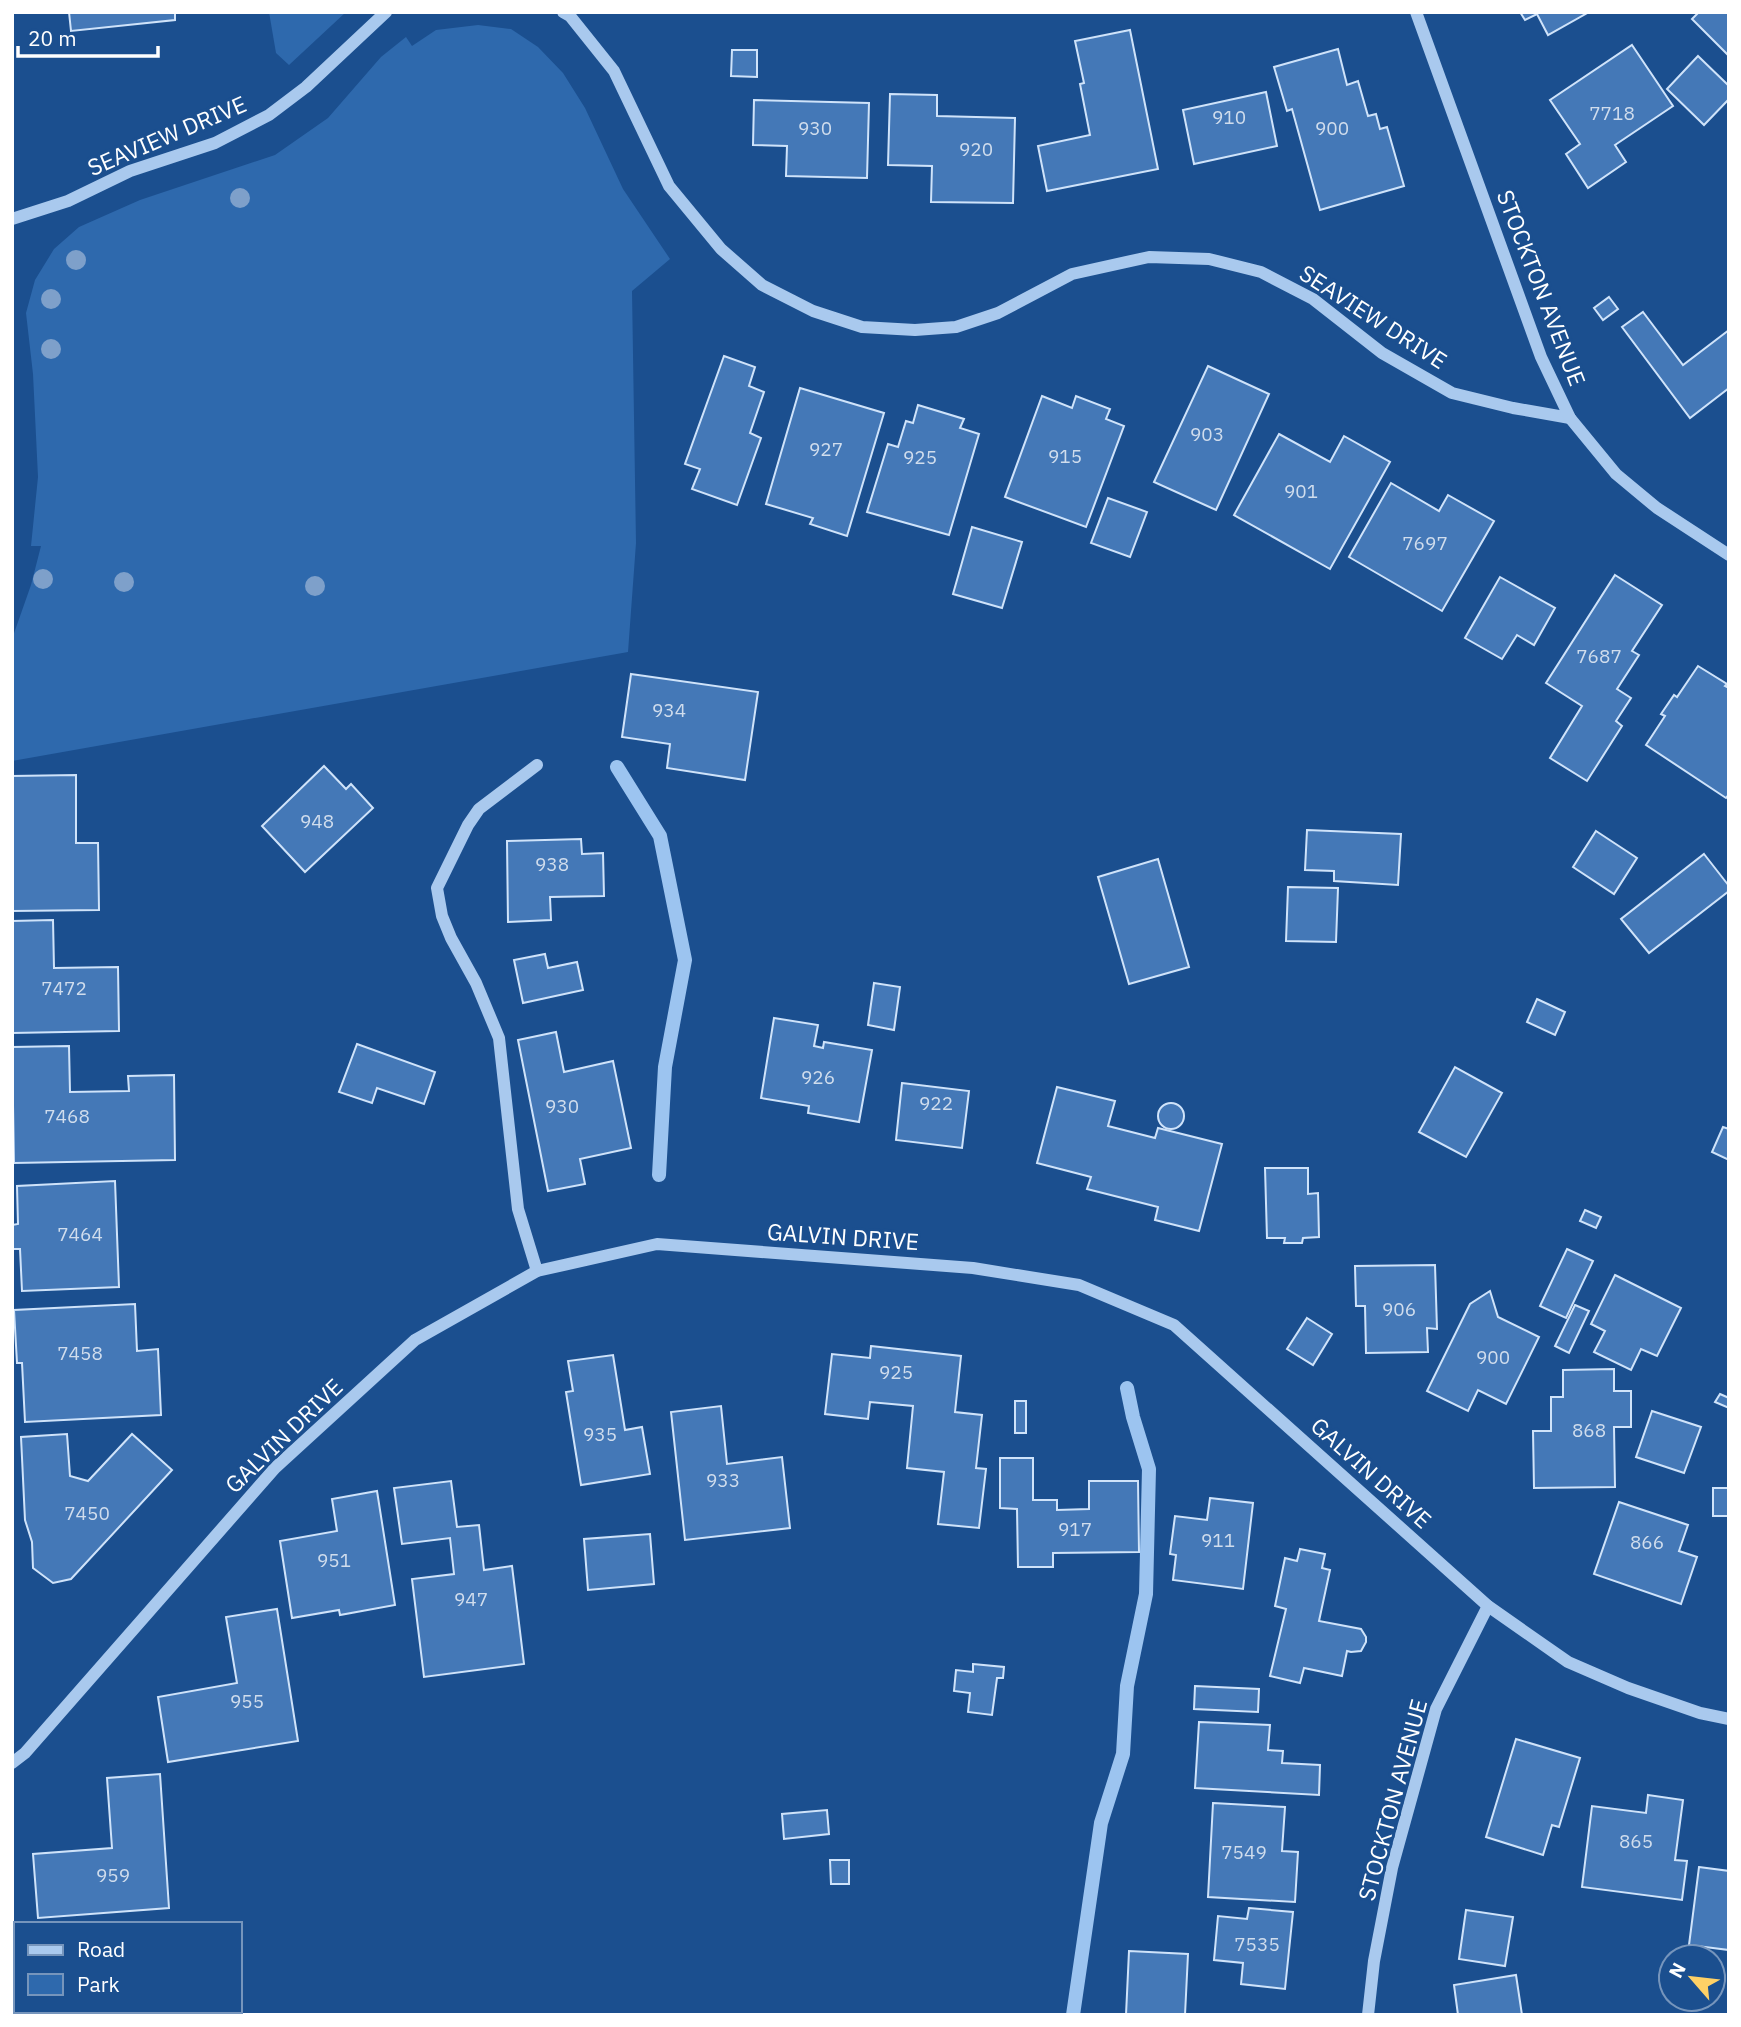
<svg xmlns="http://www.w3.org/2000/svg" width="1741" height="2027" font-family="'IBM Plex Sans',sans-serif">
<style>
.green{fill:#2e69ad}
.lines{fill:none;stroke-linecap:round;stroke-linejoin:round}
.stream{stroke:#9cc4f0;stroke-width:14}
.building{fill:#4478b7;stroke:#cfe3fa;stroke-width:2}
.minor{stroke:#a9c9ee;stroke-width:12}
.tree{fill:#7ea0ca}
.labels{text-anchor:middle;stroke-width:6;stroke-linejoin:round;paint-order:stroke}
.number-label{font-size:19px;fill:#d0dded}
.street-label{font-size:23px;fill:#fff;stroke:#1b4f8f}
</style>
<rect width="100%" height="100%" fill="#1b4f8f"/>
<g class="green">
<path d="M269 12H346L289 65 276 53Z"/>
<path d="M478 25 511 29 538 47 563 73 585 108 623 189 670 259 632 291 636 543 628 652 12 761V639L31 585 41 546H31L38 477 33 374 26 313 35 280 54 249 79 227 140 200 275 155 328 118 381 57 406 37 412 46 436 30Z"/>
</g>
<g class="lines">
<g class="stream">
<path d="M617 767 660 836 685 960 665 1067 659 1175"/>
<path d="M1073 2015 1101 1823 1123 1754 1127 1686 1146 1594 1149 1469 1133 1417 1127 1388"/>
</g>
</g>
<g class="building">
<path d="M69 12H175V20L71 31Z"/>
<path d="M1520 12H1589L1548 35 1537 14 1525 20Z"/>
<path d="M1699 12H1729V56L1692 19Z"/>
<path d="M1130 30 1158 169 1047 191 1038 146 1090 135 1080 84 1084 83 1075 41Z"/>
<path d="M1632 45 1673 106 1615 145 1626 162 1588 188 1566 154 1580 144 1550 100Z"/>
<path d="M1338 49 1347 85 1358 81 1368 116 1376 114 1380 129 1387 127 1404 186 1320 210 1292 109 1287 111 1274 67Z"/>
<path d="M732 50H757V77L731 76Z"/>
<path d="M1698 56 1729 86V99L1704 125 1667 89Z"/>
<path d="M1266 92 1277 146 1194 164 1183 110Z"/>
<path d="M890 94 937 95V116L1015 118 1013 203 931 202 932 166 888 165Z"/>
<path d="M754 100 869 103 867 178 786 176 787 146 753 145Z"/>
<path d="M1609 297 1618 309 1603 320 1594 308Z"/>
<path d="M1643 312 1683 365 1729 330V388L1690 418 1622 327Z"/>
<path d="M724 356 755 367 749 386 764 392 750 433 761 438 737 505 692 489 700 469 685 464Z"/>
<path d="M1208 366 1269 394 1216 510 1154 482Z"/>
<path d="M800 388 884 413 847 536 810 524 813 518 766 504Z"/>
<path d="M1042 396 1072 408 1076 396 1110 409 1106 419 1124 426 1086 527 1005 497Z"/>
<path d="M918 405 964 419 960 428 979 434 949 535 867 512 888 444 898 447 906 421 913 423Z"/>
<path d="M1279 434 1330 462 1344 436 1390 462 1330 569 1234 515Z"/>
<path d="M1391 483 1439 511 1448 495 1494 521 1442 611 1349 557Z"/>
<path d="M1108 498 1147 512 1130 557 1091 543Z"/>
<path d="M972 527 1022 542 1002 608 953 594Z"/>
<path d="M1615 575 1662 605 1632 651 1639 655 1617 689 1631 698 1616 721 1622 726 1587 781 1550 758 1582 706 1546 683Z"/>
<path d="M1500 577 1555 608 1534 645 1517 635 1502 659 1465 638Z"/>
<path d="M1698 666 1727 684 1725 686 1729 688V794L1726 798 1646 745 1665 716 1661 714 1674 695 1677 697Z"/>
<path d="M631 674 758 692 745 780 667 768 670 744 622 737Z"/>
<path d="M324 766 346 789 351 784 373 808 305 872 262 826Z"/>
<path d="M76 775V843H98L99 910 12 911V776Z"/>
<path d="M1307 830 1401 834 1398 885 1334 881V871L1305 870Z"/>
<path d="M1596 831 1637 858 1614 894 1573 867Z"/>
<path d="M581 839 582 854 603 853 604 896 550 897 551 920 508 922 507 841Z"/>
<path d="M1704 854 1729 886V891L1649 953 1621 919Z"/>
<path d="M1158 859 1189 967 1129 984 1098 877Z"/>
<path d="M1288 887 1338 888 1336 942 1286 941Z"/>
<path d="M53 920 54 968 118 967 119 1031 12 1033V921Z"/>
<path d="M545 954 548 968 577 962 583 990 523 1003 514 960Z"/>
<path d="M874 983 900 987 894 1030 868 1025Z"/>
<path d="M1537 999 1565 1012 1555 1035 1527 1022Z"/>
<path d="M774 1018 818 1025 814 1046 823 1048 824 1042 872 1050 859 1122 808 1113 809 1106 761 1098Z"/>
<path d="M556 1032 564 1072 613 1061 631 1148 580 1159 585 1184 548 1191 518 1040Z"/>
<path d="M357 1044 435 1072 424 1104 377 1088 372 1103 339 1092Z"/>
<path d="M69 1046 70 1092 129 1091 128 1076 174 1075 175 1160 14 1163 12 1047Z"/>
<path d="M1455 1067 1502 1093 1466 1157 1419 1132Z"/>
<path d="M902 1083 969 1091 962 1148 896 1140Z"/>
<path d="M1057 1087 1115 1101 1108 1126 1155 1138 1158 1128 1222 1144 1199 1231 1155 1220 1158 1207 1087 1189 1091 1177 1037 1163Z"/>
<circle cx="1171" cy="1116" r="13"/>
<path d="M1723 1127 1729 1129V1160L1712 1152Z"/>
<path d="M1265 1168H1308V1194L1318 1193 1319 1237 1303 1238 1302 1243H1284L1285 1238H1267Z"/>
<path d="M115 1181 119 1287 22 1291 20 1249H12V1225L18 1224 17 1186Z"/>
<path d="M1585 1210 1601 1217 1596 1228 1580 1221Z"/>
<path d="M1567 1249 1593 1261 1566 1318 1540 1306Z"/>
<path d="M1435 1265 1437 1329 1427 1328 1428 1352 1366 1353 1365 1306H1356L1355 1266Z"/>
<path d="M1615 1275 1681 1308 1657 1356 1641 1349 1631 1370 1594 1352 1605 1331 1591 1324Z"/>
<path d="M1490 1291 1498 1317 1539 1337 1506 1404 1478 1390 1468 1411 1427 1391 1470 1304Z"/>
<path d="M135 1304 137 1351 158 1349 161 1415 25 1422 22 1363H17L14 1310Z"/>
<path d="M1575 1305 1589 1311 1569 1353 1555 1346Z"/>
<path d="M1307 1318 1332 1334 1313 1365 1287 1349Z"/>
<path d="M871 1346 961 1356 955 1412 982 1415 976 1468 986 1469 979 1528 938 1524 944 1472 907 1468 913 1406 870 1402 868 1419 825 1414 832 1354 870 1358Z"/>
<path d="M613 1355 625 1430 642 1427 650 1474 581 1485 566 1392 573 1391 568 1361Z"/>
<path d="M1614 1369V1391H1631V1427H1614L1615 1487 1534 1488 1533 1431H1551V1397H1563V1370Z"/>
<path d="M1720 1394 1729 1398V1408L1715 1402Z"/>
<rect x="1015" y="1401" width="11" height="32"/>
<path d="M721 1406 727 1464 782 1457 790 1528 685 1540 671 1412Z"/>
<path d="M1652 1411 1701 1427 1684 1473 1636 1457Z"/>
<path d="M67 1434 70 1476 88 1481 132 1434 172 1470 71 1579 53 1583 33 1568 32 1542 25 1520 21 1437Z"/>
<path d="M1000 1458H1033V1500H1057V1510L1089 1509V1481H1138L1139 1552 1053 1553V1567H1018L1017 1509 1000 1508Z"/>
<path d="M451 1481 457 1527 479 1525 484 1570 512 1566 524 1664 424 1677 412 1579 454 1574 450 1538 402 1544 394 1488Z"/>
<rect x="1713" y="1488" width="16" height="28"/>
<path d="M377 1491 395 1605 340 1615 339 1610 292 1618 280 1541 337 1531 332 1499Z"/>
<path d="M1210 1498 1253 1503 1243 1589 1173 1580 1176 1555 1170 1554 1175 1516 1207 1520Z"/>
<path d="M1619 1502 1688 1525 1679 1551 1697 1557 1681 1604 1594 1574Z"/>
<path d="M650 1534 654 1584 588 1590 584 1539Z"/>
<path d="M1300 1549 1325 1554 1322 1568 1330 1570 1319 1621 1361 1629 1366 1637V1642L1361 1651 1351 1652 1347 1651 1342 1676 1304 1668 1300 1683 1270 1676 1286 1609 1275 1606 1285 1558 1297 1561Z"/>
<path d="M277 1609 298 1741 168 1762 158 1697 237 1683 226 1617Z"/>
<path d="M973 1664 1004 1667 1003 1678H997L992 1715 968 1712 970 1693 954 1691 956 1670 973 1672Z"/>
<path d="M1195 1686 1259 1689 1258 1712 1194 1709Z"/>
<path d="M1199 1722 1270 1725 1268 1750 1283 1751 1282 1763 1320 1765 1319 1795 1195 1788Z"/>
<path d="M1516 1739 1580 1758 1559 1827 1552 1825 1543 1855 1486 1837Z"/>
<path d="M160 1774 169 1908 38 1918 33 1854 112 1848 107 1778Z"/>
<path d="M1648 1795 1683 1800 1675 1860 1687 1861 1682 1900 1582 1887 1592 1806 1646 1813Z"/>
<path d="M1213 1803 1285 1807 1282 1851 1298 1852 1295 1902 1208 1897Z"/>
<path d="M827 1810 829 1834 784 1839 782 1814Z"/>
<path d="M830 1860H849V1884H831Z"/>
<path d="M1699 1867 1729 1871V1950L1689 1945Z"/>
<path d="M1249 1908 1293 1912 1285 1989 1241 1984 1243 1963 1214 1960 1218 1916 1247 1919Z"/>
<path d="M1466 1910 1513 1917 1505 1966 1459 1959Z"/>
<path d="M1129 1951 1188 1954 1185 2015H1126Z"/>
<path d="M1516 1975 1522 2015H1458L1454 1985Z"/>
</g>
<g class="lines">
<g class="minor">
<path d="M563 12 570 16 614 71 669 186 721 249 762 285 813 311 862 327 915 330 956 327 998 313 1072 274 1149 257 1209 259 1261 272 1313 299 1382 353 1452 393 1513 408 1570 418"/>
<path d="M1416 12 1541 357 1570 418 1616 474 1657 508 1729 555"/>
<path d="M12 219 68 201 130 171 215 143 269 115 306 87 386 12"/>
<path d="M537 765 479 809 468 825 437 888 442 916 451 938 476 983 499 1038 518 1209 537 1271"/>
<path d="M12 1763 25 1753 275 1468 415 1340 537 1271 657 1244 973 1268 1079 1285 1174 1325 1488 1606 1568 1662 1628 1688 1700 1713 1729 1719"/>
<path d="M1368 2015 1374 1961 1392 1868 1436 1709 1488 1606"/>
</g>
</g>
<g class="tree">
<circle cx="240" cy="198" r="10"/>
<circle cx="76" cy="260" r="10"/>
<circle cx="51" cy="299" r="10"/>
<circle cx="51" cy="349" r="10"/>
<circle cx="43" cy="579" r="10"/>
<circle cx="124" cy="582" r="10"/>
<circle cx="315" cy="586" r="10"/>
</g>
<g class="labels">
<g class="number-label">
<text x="1612" y="120">7718</text>
<text x="1229" y="124">910</text>
<text x="815" y="135">930</text>
<text x="1332" y="135">900</text>
<text x="976" y="156">920</text>
<text x="1207" y="441">903</text>
<text x="826" y="456">927</text>
<text x="1065" y="463">915</text>
<text x="920" y="464">925</text>
<text x="1301" y="498">901</text>
<text x="1425" y="550">7697</text>
<text x="1599" y="663">7687</text>
<text x="669" y="717">934</text>
<text x="317" y="828">948</text>
<text x="552" y="871">938</text>
<text x="64" y="995">7472</text>
<text x="818" y="1084">926</text>
<text x="936" y="1110">922</text>
<text x="562" y="1113">930</text>
<text x="67" y="1123">7468</text>
<text x="80" y="1241">7464</text>
<text x="1399" y="1316">906</text>
<text x="80" y="1360">7458</text>
<text x="1493" y="1364">900</text>
<text x="896" y="1379">925</text>
<text x="1589" y="1437">868</text>
<text x="600" y="1441">935</text>
<text x="723" y="1487">933</text>
<text x="87" y="1520">7450</text>
<text x="1075" y="1536">917</text>
<text x="1218" y="1547">911</text>
<text x="1647" y="1549">866</text>
<text x="334" y="1567">951</text>
<text x="471" y="1606">947</text>
<text x="247" y="1708">955</text>
<text x="1636" y="1848">865</text>
<text x="1244" y="1859">7549</text>
<text x="113" y="1882">959</text>
<text x="1257" y="1951">7535</text>
</g>
<g class="street-label">
<text transform="translate(167 136) rotate(-23)" y="8">SEAVIEW DRIVE</text>
<text transform="translate(1541 288) rotate(69)" y="8">STOCKTON AVENUE</text>
<text transform="translate(1373 317) rotate(33)" y="8">SEAVIEW DRIVE</text>
<text transform="translate(843 1237) rotate(4)" y="8">GALVIN DRIVE</text>
<text transform="translate(284 1436) rotate(-44)" y="8">GALVIN DRIVE</text>
<text transform="translate(1371 1473) rotate(42)" y="8">GALVIN DRIVE</text>
<text transform="translate(1393 1800) rotate(-75)" y="8">STOCKTON AVENUE</text>
</g>
</g>
<rect width="1741" height="2027" fill="none" stroke="#ffffff" stroke-width="28"/>
<rect x="14" y="1922" width="228" height="91" fill="#1b4f8f" stroke="#7695bc" stroke-width="2"/>
<rect x="28" y="1945" width="35" height="10" fill="#a9c9ee" stroke="#7695bc" stroke-width="2"/>
<text x="77" y="1957" font-size="21" fill="#ffffff">Road</text>
<rect x="28" y="1974" width="35" height="21" fill="#2e69ad" stroke="#7695bc" stroke-width="2"/>
<text x="77" y="1992" font-size="21" fill="#ffffff">Park</text>
<g transform="translate(1692 1978) rotate(298)"><circle r="33" fill="#1b4f8f" stroke="#7695bc" stroke-width="2"/>
<path d="M0-5L12 26L0 18L-12 26Z" fill="#ffd166"/>
<text y="-10" font-size="19" font-weight="bold" text-anchor="middle" fill="#ffffff">N</text>
</g>
<path d="M18 46v10h140v-10" fill="none" stroke="#ffffff" stroke-width="3.5"/>
<text x="28" y="46" font-size="21" fill="#ffffff" stroke="#1b4f8f" stroke-width="5" paint-order="stroke">20 m</text>
</svg>
